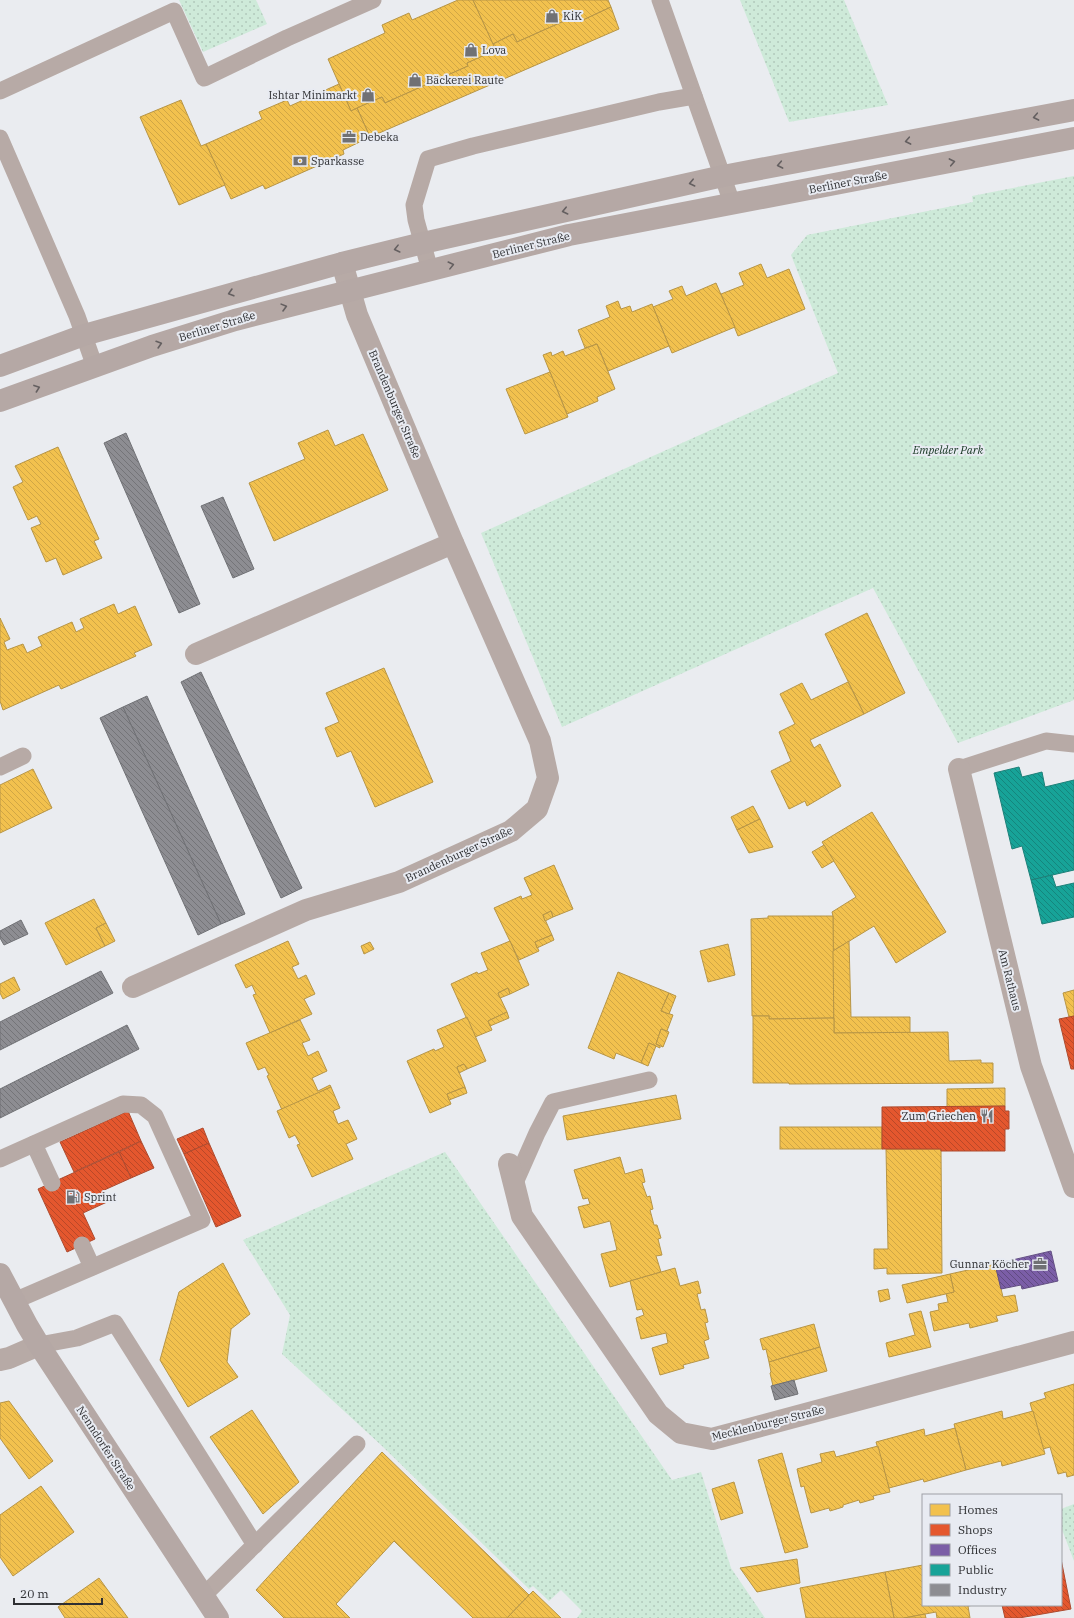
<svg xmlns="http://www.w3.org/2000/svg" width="1074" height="1618" font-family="'IBM Plex Serif',serif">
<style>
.grass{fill:url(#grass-dots)}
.homes{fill:url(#homes-back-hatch);stroke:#b79546}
.shops{fill:url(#shops-back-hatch);stroke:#ad4b2f}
.offices{fill:url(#offices-back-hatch);stroke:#645084}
.public{fill:url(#public-back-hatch);stroke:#1e8079}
.industry{fill:url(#industry-back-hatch);stroke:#707175}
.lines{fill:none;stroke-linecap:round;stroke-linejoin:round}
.lane{stroke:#b7aaa6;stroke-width:17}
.street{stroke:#b7aaa6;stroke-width:22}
.secondary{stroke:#b5a8a5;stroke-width:22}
.oneway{stroke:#645f60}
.labels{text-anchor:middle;stroke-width:4;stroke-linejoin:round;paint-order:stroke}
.poi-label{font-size:11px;fill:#2e2f32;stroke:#e8ebf2;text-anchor:start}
.street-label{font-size:11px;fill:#2e2f32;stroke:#e8ebf2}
.park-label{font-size:11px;font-style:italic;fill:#11321d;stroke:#e8ebf2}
</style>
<defs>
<pattern id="grass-dots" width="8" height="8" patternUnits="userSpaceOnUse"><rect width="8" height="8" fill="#ceead9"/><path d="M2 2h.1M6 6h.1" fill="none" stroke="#b1c9bb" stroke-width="1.8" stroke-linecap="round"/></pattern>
<pattern id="homes-back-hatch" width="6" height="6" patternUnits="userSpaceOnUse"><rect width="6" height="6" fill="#f2c14e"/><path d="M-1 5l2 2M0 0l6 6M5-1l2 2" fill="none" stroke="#d0a645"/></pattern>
<pattern id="shops-back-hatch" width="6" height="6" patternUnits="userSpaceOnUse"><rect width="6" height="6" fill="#e4572e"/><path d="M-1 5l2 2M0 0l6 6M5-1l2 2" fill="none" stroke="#b94828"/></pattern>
<pattern id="offices-back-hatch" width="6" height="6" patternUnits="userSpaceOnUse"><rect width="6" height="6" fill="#7b5ea7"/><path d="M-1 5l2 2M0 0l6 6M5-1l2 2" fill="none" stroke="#604a81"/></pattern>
<pattern id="public-back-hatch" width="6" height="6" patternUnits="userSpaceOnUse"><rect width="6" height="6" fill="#17a398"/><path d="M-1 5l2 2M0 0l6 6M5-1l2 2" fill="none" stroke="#15857d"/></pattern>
<pattern id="industry-back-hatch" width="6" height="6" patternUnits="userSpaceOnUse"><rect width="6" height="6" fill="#8d8d92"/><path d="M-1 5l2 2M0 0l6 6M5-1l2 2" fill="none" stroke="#747478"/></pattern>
</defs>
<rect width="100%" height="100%" fill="#eaecf0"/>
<g class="grass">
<path d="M179 0H256L267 24 203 52Z"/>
<path d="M740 0H844L888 105 789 122Z"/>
<path d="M1074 176V700L958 743 873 588 562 727 481 533 838 373 791 255 807 235 973 202 972 196Z"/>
<path d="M445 1152 672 1480 701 1472 731 1568 765 1618H577L582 1611 561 1590 549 1601 533 1586 529 1589 381 1445 282 1354 290 1315 243 1240Z"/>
<path d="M1074 1504V1561L1061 1527V1509Z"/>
</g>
<g class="homes">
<path d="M458 0H473L496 50 467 63 468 66 385 103 382 97 351 111 328 59 385 33 382 25 409 13 412 20Z"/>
<path d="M473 0H608L611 7 583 20 580 14 517 42 513 34 493 44Z"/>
<path d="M611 7 619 29 370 137 357 108 382 97 385 103 468 66 467 63 496 50 493 44 513 34 517 42 580 14 583 20Z"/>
<path d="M339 84 351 111 357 108 370 137 343 150 344 154 265 189 263 185 231 199 206 144 262 119 259 112 287 100 290 106Z"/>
<path d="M181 100 201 146 206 144 225 185 179 205 140 117Z"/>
<path d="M761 264 767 278 789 269 805 309 738 336 721 294 744 285 739 273Z"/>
<path d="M716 283 735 327 672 353 653 307 673 299 669 291 682 286 686 296Z"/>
<path d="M618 301 621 309 630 306 632 312 652 304 669 346 608 371 597 344 585 348 578 330 610 317 606 306Z"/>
<path d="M597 344 615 389 597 397 598 401 567 414 543 355 551 352 552 356 563 351 565 356Z"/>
<path d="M550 372 568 417 525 434 506 389Z"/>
<path d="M328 430 335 446 363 434 388 490 274 541 249 483 305 459 298 443Z"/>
<path d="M58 447 99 539 94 541 102 558 63 575 56 558 46 562 31 528 41 524 37 516 28 520 13 487 23 482 15 466Z"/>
<path d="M114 604 118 614 135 606 152 645 134 653 136 656 68 686 61 689 59 685 3 710 0 701V618L10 639 4 642 7 650 23 644 27 653 42 646 38 637 72 622 76 632 84 628 80 619Z"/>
<path d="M867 613 905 693 864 714 825 634Z"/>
<path d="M384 668 433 782 375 807 351 751 337 757 325 728 339 722 326 693Z"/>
<path d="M848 682 864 714 810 740 814 748 820 744 841 786 807 806 805 801 789 809 771 771 791 761 779 732 795 724 780 694 802 683 811 700Z"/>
<path d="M33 769 52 808 0 833V785Z"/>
<path d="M753 806 760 819 737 830 731 817Z"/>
<path d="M872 812 946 932 896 963 874 926 833 951V916L832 912 856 897 822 842Z"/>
<path d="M760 819 773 847 749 853 737 830Z"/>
<path d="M824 845 834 861 822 868 812 852Z"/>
<path d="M554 865 573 909 553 917 551 911 543 915 552 935 535 942 539 951 519 960 494 908 521 896 522 899 532 895 524 878Z"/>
<path d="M94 899 106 923 96 928 105 946 66 965 45 923Z"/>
<path d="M551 911 553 917 545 921 543 915Z"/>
<path d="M768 916H833L834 1018 769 1019V1016H752L751 919 768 918Z"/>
<path d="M106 923 115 941 105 946 96 928Z"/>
<path d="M552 935 554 940 537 948 535 942Z"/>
<path d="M288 941 299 964 292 967 298 979 306 975 315 994 304 999 312 1014 270 1033 253 995 256 994 252 985 246 988 235 965Z"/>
<path d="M510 941 529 985 510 994 508 988 498 993 507 1012 488 1021 492 1030 475 1037 451 984 477 972 478 974 488 970 481 953Z"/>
<path d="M849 941 851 1017H910V1033H834L833 951Z"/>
<path d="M370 942 374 949 364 954 361 946Z"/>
<path d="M728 944 735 975 708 982 700 951Z"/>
<path d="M618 972 669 993 661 1011 673 1015 667 1031 661 1029 656 1044 660 1046V1048L649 1043 641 1063 616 1053 614 1059 588 1048Z"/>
<path d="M14 977 20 990 3 999 0 993V984Z"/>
<path d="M508 988 510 994 500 998 498 993Z"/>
<path d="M1074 990V1016L1069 1017 1063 993Z"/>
<path d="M669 993 676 996 669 1014 661 1011Z"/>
<path d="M507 1012 509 1018 490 1026 488 1021Z"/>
<path d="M753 1016H769V1019L834 1018V1033L948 1032 949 1061 981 1060V1063H993V1083L789 1084V1083H753Z"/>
<path d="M467 1017 486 1061 467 1069 464 1064 457 1067 465 1087 447 1094 451 1104 430 1113 407 1061 434 1049 435 1051 444 1047 437 1030Z"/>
<path d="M300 1020 310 1040 302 1043 308 1056 318 1051 327 1071 312 1078 318 1091 330 1085 331 1087 282 1110 267 1076 269 1075 265 1067 258 1070 246 1043Z"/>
<path d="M661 1029 669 1032 663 1047 656 1044Z"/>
<path d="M649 1043 656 1046 648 1066 641 1063Z"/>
<path d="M464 1064 467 1069 459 1073 457 1067Z"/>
<path d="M331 1087 340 1108 333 1111 338 1124 348 1120 357 1139 346 1144 353 1159 312 1177 297 1145 300 1144 295 1135 289 1138 277 1111Z"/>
<path d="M465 1087 467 1093 449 1100 447 1094Z"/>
<path d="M1005 1088V1106L947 1107V1089Z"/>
<path d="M676 1095 681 1119 567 1140 563 1116Z"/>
<rect x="780" y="1127" width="102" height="22"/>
<path d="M886 1149H941L942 1273 887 1274V1268L874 1269V1249H888Z"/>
<path d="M620 1157 625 1174 642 1169 645 1182 642 1183 647 1197 650 1196 653 1209 650 1210 654 1225H657L661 1238 658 1239 662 1255 656 1256 661 1272 610 1287 601 1254 617 1250 610 1221 584 1228 578 1207 590 1204 588 1198 583 1199 574 1170Z"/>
<path d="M223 1263 250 1314 231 1329 227 1362 238 1377 188 1407 160 1360 179 1292Z"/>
<path d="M995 1264 1003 1297 1015 1295 1018 1311 996 1316 998 1321 970 1328 969 1323 934 1331 930 1312 939 1310 938 1304 948 1302 946 1293 954 1292 950 1274Z"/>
<path d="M675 1268 680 1286 698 1281 701 1293 697 1294 701 1310 705 1309 708 1322 705 1323 709 1339 704 1341 709 1358 683 1365 684 1368 660 1375 652 1348 668 1343 666 1333 641 1339 636 1318 644 1315 642 1309 637 1310 630 1281Z"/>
<path d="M950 1274 954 1292 907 1303 902 1285Z"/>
<path d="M888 1289 890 1299 880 1302 878 1291Z"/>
<path d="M921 1311 931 1347 889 1357 886 1343 915 1335 909 1314Z"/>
<path d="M814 1324 820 1347 769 1362 766 1349 763 1350 760 1339Z"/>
<path d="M820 1347 827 1371 773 1386 770 1373 771 1372 769 1362Z"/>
<path d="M1074 1384V1475L1067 1477 1066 1472 1058 1474 1050 1447 1043 1449 1030 1403 1046 1398 1044 1393Z"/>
<path d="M9 1401 53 1461 29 1479 0 1438V1403Z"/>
<path d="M252 1410 299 1482 263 1514 210 1437Z"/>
<path d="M1002 1411 1003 1419 1033 1411 1045 1454 1002 1466 1001 1461 966 1470 954 1424Z"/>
<path d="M955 1428 966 1470 924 1482 923 1479 889 1488 876 1442 924 1429 925 1436Z"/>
<path d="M878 1446 890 1492 873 1496 874 1499 860 1503 859 1500 843 1505V1507L830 1511 829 1508 811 1513 804 1486 801 1487 797 1469 822 1462 820 1454 834 1451 836 1457Z"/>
<path d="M382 1452 529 1595 507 1618H473L394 1541 336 1604 350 1618H284L256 1590Z"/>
<path d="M782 1453 808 1547 785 1553 758 1460Z"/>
<path d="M734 1482 743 1513 721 1520 712 1489Z"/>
<path d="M41 1486 74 1532 13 1576 0 1557V1515Z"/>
<path d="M797 1559 800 1583 757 1592 740 1568Z"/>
<path d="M923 1565V1605H974L968 1606 970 1618H937L936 1612 904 1618H894L885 1572Z"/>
<path d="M885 1572 894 1618H806L800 1588Z"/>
<path d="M99 1578 128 1618H65L58 1607Z"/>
<path d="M533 1591 561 1618H507Z"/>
<path d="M925 1614 926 1618H904Z"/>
</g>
<g class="shops">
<path d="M1074 1016V1069H1071L1059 1019Z"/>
<path d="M1005 1106V1111H1009V1129H1005V1151H941V1149H882V1107Z"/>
<path d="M128 1111 141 1141 74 1172 60 1142Z"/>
<path d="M203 1128 209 1143 184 1154 177 1139Z"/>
<path d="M141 1141 154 1168 131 1178 119 1152Z"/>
<path d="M209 1143 241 1216 216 1227 184 1154Z"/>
<path d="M119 1152 131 1178 102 1191 107 1202 83 1213 95 1239 67 1252 38 1189Z"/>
<path d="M1061 1559 1071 1609 1019 1618H1005L1002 1605H1061Z"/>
</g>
<path class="offices" d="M1051 1251 1058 1281 1022 1289 1021 1285 1001 1289 995 1264Z"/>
<g class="public">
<path d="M1019 767 1022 777 1042 772 1045 787 1074 780V870L1031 880 1022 846 1012 849 994 773Z"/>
<path d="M1052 875 1056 887 1074 883V917L1042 924 1031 880Z"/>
</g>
<g class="industry">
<path d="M126 433 200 604 179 613 104 443Z"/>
<path d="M223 497 254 569 233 578 201 506Z"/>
<path d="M201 672 302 888 281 898 181 682Z"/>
<path d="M147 696 245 914 221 924 123 707Z"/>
<path d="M123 707 221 924 198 935 100 718Z"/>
<path d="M21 920 28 934 4 945 0 938V931Z"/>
<path d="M101 971 113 993 0 1050V1022Z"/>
<path d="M127 1025 139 1049 0 1118V1089Z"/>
<path d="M794 1380 798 1394 775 1400 771 1386Z"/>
</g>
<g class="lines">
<g class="lane">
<path d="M660 0 732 203"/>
<path d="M0 91 174 11 204 78 287 38 373 0"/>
<path d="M0 138 77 316 95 367"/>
<path d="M430 270 416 220 414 205 428 159 473 146 659 102 694 96"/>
<path d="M0 767 23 756"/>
<path d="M959 769 1046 741 1074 744"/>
<path d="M34 1144 52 1183"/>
<path d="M0 1159 123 1104 141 1105 155 1116 202 1220 14 1301"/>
<path d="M514 1185 537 1133 553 1102 649 1080"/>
<path d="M82 1245 92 1267"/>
<path d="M39 1345 77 1338 115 1323 255 1545"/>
<path d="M203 1596 357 1444"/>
</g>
<g class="street">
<path d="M196 654 453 543"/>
<path d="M959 769 1031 1066 1074 1187"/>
<path d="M133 987 306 910 399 882 511 831 537 809 548 778 540 741 453 543 357 315 342 263"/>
<path d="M509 1164 522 1216 658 1414 681 1433 712 1439 1074 1342"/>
<path d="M0 1360 9 1358 39 1345"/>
</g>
<g class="secondary">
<path d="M0 366 84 335 342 263 423 243 723 176 1074 110"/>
<path d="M0 401 152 346 235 320 569 235 1074 138"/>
<path d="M0 1274 27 1325 39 1345 218 1618"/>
</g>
</g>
<defs><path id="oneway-chevron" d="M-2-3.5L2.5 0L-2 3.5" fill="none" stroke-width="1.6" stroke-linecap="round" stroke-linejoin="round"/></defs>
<g class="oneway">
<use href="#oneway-chevron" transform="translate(1036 117) rotate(169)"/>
<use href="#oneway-chevron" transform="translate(908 141) rotate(169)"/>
<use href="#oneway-chevron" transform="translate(952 162) rotate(-11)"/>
<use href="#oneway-chevron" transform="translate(780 165) rotate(169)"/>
<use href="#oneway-chevron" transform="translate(692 183) rotate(167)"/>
<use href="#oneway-chevron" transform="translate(565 211) rotate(167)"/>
<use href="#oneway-chevron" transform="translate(397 249) rotate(166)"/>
<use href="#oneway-chevron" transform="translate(451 265) rotate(-14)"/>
<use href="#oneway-chevron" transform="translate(231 293) rotate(164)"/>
<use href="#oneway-chevron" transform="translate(284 307) rotate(-15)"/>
<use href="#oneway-chevron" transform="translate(159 344) rotate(-17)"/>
<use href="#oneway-chevron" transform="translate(37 388) rotate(-20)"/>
</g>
<defs>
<g id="shop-bare" transform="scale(1.08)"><path d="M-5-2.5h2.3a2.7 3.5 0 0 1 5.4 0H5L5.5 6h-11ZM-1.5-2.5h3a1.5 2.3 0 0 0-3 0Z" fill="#707174" stroke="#e8ebf2" stroke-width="2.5" paint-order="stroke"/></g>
<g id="office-bare" transform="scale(1.08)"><path d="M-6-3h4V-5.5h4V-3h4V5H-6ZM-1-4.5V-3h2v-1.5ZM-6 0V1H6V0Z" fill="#707174" stroke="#e8ebf2" stroke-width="2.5" paint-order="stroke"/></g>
<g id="bank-bare" transform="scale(1.08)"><path d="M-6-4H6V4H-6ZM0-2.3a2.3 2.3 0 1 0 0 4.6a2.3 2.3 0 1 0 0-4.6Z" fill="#707174" stroke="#e8ebf2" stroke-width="2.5" paint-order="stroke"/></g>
<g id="restaurant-bare" transform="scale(1.08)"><path d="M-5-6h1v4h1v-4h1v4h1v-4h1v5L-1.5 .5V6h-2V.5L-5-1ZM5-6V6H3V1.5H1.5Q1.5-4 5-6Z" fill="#707174" stroke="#e8ebf2" stroke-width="2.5" paint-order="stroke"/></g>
<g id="fuel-bare" transform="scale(1.08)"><path d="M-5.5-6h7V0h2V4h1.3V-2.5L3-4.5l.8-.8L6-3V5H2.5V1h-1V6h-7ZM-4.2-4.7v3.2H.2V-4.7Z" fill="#707174" stroke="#e8ebf2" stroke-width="2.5" paint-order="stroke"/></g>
</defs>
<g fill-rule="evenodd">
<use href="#shop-bare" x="552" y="16"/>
<use href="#shop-bare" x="471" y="50"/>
<use href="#shop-bare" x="415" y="80"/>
<use href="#shop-bare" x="368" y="95"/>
<use href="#office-bare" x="349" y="137"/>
<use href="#bank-bare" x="300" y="161"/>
<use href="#restaurant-bare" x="987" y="1116"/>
<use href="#fuel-bare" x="73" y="1197"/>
<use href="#office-bare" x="1040" y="1264"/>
</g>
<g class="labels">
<g class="poi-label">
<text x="563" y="20">KiK</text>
<text x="482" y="54">Lova</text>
<text x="426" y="84">Bäckerei Raute</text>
<text x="357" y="99" text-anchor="end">Ishtar Minimarkt</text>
<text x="360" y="141">Debeka</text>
<text x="311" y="165">Sparkasse</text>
<text x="976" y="1120" text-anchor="end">Zum Griechen</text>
<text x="84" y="1201">Sprint</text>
<text x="1029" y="1268" text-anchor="end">Gunnar Köcher</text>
</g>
<g class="street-label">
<text transform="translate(848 182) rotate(-11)" y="4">Berliner Straße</text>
<text transform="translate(531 245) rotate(-14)" y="4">Berliner Straße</text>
<text transform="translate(217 326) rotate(-17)" y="4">Berliner Straße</text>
<text transform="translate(395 404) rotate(67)" y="4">Brandenburger Straße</text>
<text transform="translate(459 854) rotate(-25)" y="4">Brandenburger Straße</text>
<text transform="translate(1010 980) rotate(76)" y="4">Am Rathaus</text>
<text transform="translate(768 1423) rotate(-14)" y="4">Mecklenburger Straße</text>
<text transform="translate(106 1448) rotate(57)" y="4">Nenndorfer Straße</text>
</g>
<g class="park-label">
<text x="948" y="454">Empelder Park</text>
</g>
</g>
<rect x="922" y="1494" width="140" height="112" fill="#e8ebf2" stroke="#9ea0a5"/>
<rect x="930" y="1504" width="20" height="12" fill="#f2c14e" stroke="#9ea0a5"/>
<text x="958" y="1514" font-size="12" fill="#2e2f32">Homes</text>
<rect x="930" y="1524" width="20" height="12" fill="#e4572e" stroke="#9ea0a5"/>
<text x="958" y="1534" font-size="12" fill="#2e2f32">Shops</text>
<rect x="930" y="1544" width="20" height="12" fill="#7b5ea7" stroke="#9ea0a5"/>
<text x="958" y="1554" font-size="12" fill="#2e2f32">Offices</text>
<rect x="930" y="1564" width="20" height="12" fill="#17a398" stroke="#9ea0a5"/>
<text x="958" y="1574" font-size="12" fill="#2e2f32">Public</text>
<rect x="930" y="1584" width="20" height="12" fill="#8d8d92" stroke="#9ea0a5"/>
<text x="958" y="1594" font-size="12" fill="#2e2f32">Industry</text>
<path d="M14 1598v6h88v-6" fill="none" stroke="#2e2f32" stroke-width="2"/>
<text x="20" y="1598" font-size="12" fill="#2e2f32" stroke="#e8ebf2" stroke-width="3" paint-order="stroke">20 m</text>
</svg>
